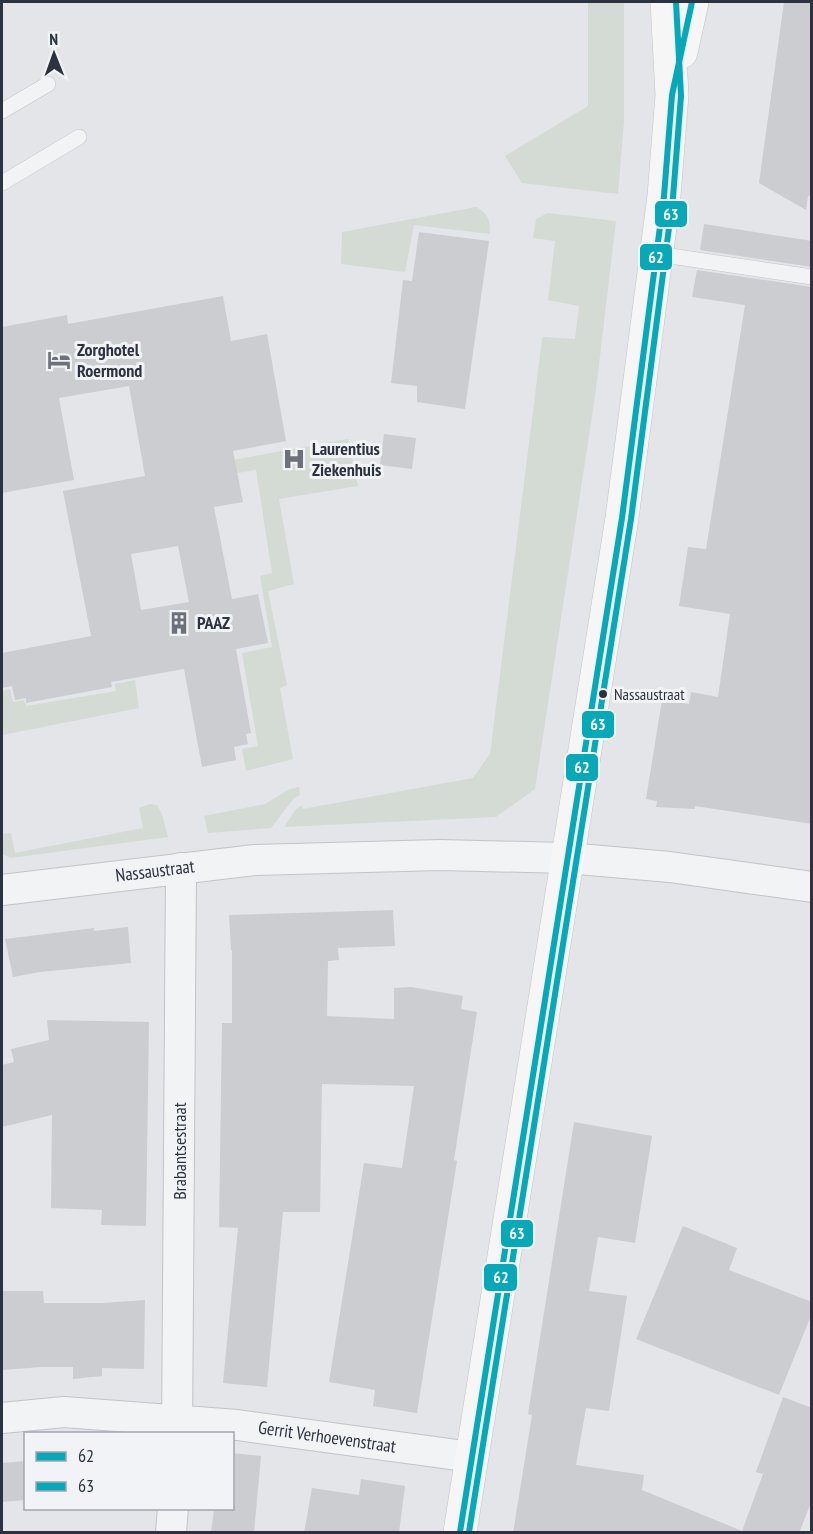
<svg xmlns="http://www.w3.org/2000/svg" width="813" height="1534" font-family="'PT Sans Narrow',sans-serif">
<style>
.green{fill:#d4dbd4}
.building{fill:#cccdd0;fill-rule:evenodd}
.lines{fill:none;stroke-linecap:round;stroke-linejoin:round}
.lane-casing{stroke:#c2c3c6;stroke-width:16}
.street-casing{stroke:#c2c3c6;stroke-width:32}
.secondary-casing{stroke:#c2c3c6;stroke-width:34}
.lane{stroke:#f2f3f4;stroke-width:15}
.street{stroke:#f2f3f4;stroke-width:30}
.secondary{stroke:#f6f6f6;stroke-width:33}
.bus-1-casing{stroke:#f1f3f6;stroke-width:10}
.bus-2-casing{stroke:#f1f3f6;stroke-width:10}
.bus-1{stroke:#07a9b8;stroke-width:6}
.bus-2{stroke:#07a9b8;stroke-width:6}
.bus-dot{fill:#2c323f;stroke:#f1f3f6;stroke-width:2}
.labels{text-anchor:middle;stroke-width:6;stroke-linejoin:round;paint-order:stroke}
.bus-label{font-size:16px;fill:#2c323f;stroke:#f1f3f6;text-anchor:start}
.poi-label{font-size:18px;font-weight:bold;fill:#2c323f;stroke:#f1f3f6;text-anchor:start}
.street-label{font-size:18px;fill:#2c323f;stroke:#f1f3f6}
.line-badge{stroke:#f1f3f6;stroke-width:2}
.badge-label{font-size:16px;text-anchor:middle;font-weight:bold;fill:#fff}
</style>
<rect width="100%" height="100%" fill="#e3e5e8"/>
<g class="green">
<path d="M588 2H624V121L618 194 522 183 505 156 588 106Z"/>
<path d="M476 207C489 214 490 220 490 234L414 225 405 272 341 264 342 232Z"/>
<path d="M548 213 616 221 596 390 535 789 496 817 284 827 297 808 302 805 303 809 473 778 490 754 542 339 543 337 575 339 579 306 548 300 555 241 533 238 536 219Z"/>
<path d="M348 439 358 486 279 499 294 584 268 591 287 685 280 688 293 759 246 771 242 749 258 746 242 653 272 647 260 576 272 573 256 470 218 476 216 463Z"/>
<path d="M135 680 139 708 2 735V691L10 689 13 702 24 700 26 706 116 691 115 684Z"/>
<path d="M299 787 300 795 294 798 271 828 208 833 204 816 265 804 290 789Z"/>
<path d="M150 804 157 805 162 814 168 837 11 858 2 854V834L11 833 15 853 143 828 139 808Z"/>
</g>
<g class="building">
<path d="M784 2H812V195L808 196 806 210 759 183Z"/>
<path d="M704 224 812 241V267L700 250Z"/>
<path d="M419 232 489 241 465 409 417 402V386L391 383 403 280 412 281Z"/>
<path d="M697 270 812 287V824L695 806V809L656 807 657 801 646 799 662 700 689 704 691 692 718 697 730 614 679 606 688 547 706 549 745 305 692 297Z"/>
<path d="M223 296 231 341 267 334 286 441 233 451 243 502 214 507 232 599 258 594 268 643 236 649 251 733 246 734 248 744 234 747 236 760 202 767 184 669 111 682 112 687 26 703V698L15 700 12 686 2 688V653L91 636 63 491 145 476 129 386 59 398 74 480 2 493V327L67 315 68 324ZM178 546 189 602 141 610 131 554Z"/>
<path d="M384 434 416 438 412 469 380 465Z"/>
<path d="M393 910 395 946 338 948 339 960 328 961 327 1016 394 1019V988L411 987 463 996 461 1009 477 1012 454 1160 457 1161 417 1413 373 1406 375 1390 329 1382 364 1163 402 1168 414 1086 322 1084 320 1212H283L267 1387 223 1383 238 1228 219 1227 222 1023H232V950H231L229 915Z"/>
<path d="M128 927 131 963 40 972 13 977 5 939 94 928V931Z"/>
<path d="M47 1020 149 1022 146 1226 101 1225 102 1210 51 1208 52 1115 2 1127V1065L14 1062 11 1049 49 1040Z"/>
<path d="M574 1122 652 1136 635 1243 598 1237 589 1291 627 1296 609 1411 586 1408 576 1465 644 1475 642 1490 742 1531 763 1474 756 1472 783 1397 812 1408V1500L799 1533H513L532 1415 528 1414Z"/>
<path d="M683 1226 737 1248 729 1270 812 1302V1313L779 1395 636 1339Z"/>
<path d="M2 1291H43L44 1303H102L145 1300 144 1369 102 1368V1376L73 1379V1367H42L2 1370Z"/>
<path d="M232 1453 261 1456 254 1533H211L214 1509H232Z"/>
<path d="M26 1461V1500L2 1502V1463Z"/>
<path d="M361 1479 405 1486 399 1533H304L312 1488 359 1495Z"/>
</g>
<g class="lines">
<g class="lane-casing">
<g id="lane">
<path d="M2 111 48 84"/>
<path d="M2 183 79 137"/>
<path d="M657 254 812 277"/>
</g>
</g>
<g class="street-casing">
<g id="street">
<path d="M2 890 255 860 440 855 567 858 670 867 812 887"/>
<path d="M2 1418 64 1412 237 1425 472 1457"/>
<path d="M177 1434 181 868"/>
<path d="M171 1532 173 1508"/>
</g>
</g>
<g class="secondary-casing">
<g id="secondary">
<path d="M681 52 692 2"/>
<path d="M460 1532 622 518 664 196 672 95 667 2"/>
</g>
</g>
<use href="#lane" class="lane"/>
<use href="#street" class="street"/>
<use href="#secondary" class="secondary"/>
<g class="bus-1-casing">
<path id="bus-1" d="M460 1532 622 518 664 196 672 95 692 2"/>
</g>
<g class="bus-2-casing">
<path id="bus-2" d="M469 1532 631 519 673 197 681 96 676 2"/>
</g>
<use href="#bus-1" class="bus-1"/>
<use href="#bus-2" class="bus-2"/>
</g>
<defs>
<g id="hotel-bare" transform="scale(1.8)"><path d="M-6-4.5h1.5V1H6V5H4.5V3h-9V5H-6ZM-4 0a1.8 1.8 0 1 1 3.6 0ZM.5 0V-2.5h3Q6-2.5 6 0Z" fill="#6c717a" stroke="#f1f3f6" stroke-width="2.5" paint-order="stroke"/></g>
<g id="hospital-bare" transform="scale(1.8)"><path d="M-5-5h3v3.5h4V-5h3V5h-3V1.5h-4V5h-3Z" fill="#6c717a" stroke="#f1f3f6" stroke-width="2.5" paint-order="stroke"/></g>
<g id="building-bare" transform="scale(1.8)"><path d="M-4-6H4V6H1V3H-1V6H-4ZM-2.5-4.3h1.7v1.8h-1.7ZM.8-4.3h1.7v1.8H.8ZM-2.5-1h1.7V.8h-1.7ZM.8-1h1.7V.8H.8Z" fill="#6c717a" stroke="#f1f3f6" stroke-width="2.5" paint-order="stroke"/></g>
</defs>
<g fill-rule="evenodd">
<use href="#hotel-bare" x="59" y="360"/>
<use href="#hospital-bare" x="294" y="459"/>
<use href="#building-bare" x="179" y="623"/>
</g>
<circle class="bus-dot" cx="603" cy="694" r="5"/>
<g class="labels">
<g class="bus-label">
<text x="614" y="700">Nassaustraat</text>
</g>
<g class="poi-label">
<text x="77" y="356">Zorghotel<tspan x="77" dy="21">Roermond</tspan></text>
<text x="312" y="455">Laurentius<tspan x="312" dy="21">Ziekenhuis</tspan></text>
<text x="197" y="629">PAAZ</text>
</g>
<g class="street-label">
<text transform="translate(155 871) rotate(-7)" y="6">Nassaustraat</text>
<text transform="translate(180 1151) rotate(-90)" y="6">Brabantsestraat</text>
<text transform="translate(327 1437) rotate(8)" y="6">Gerrit Verhoevenstraat</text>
</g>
</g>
<g class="line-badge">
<rect x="654" y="200" width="34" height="28" rx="6" fill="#07a9b8"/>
<rect x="639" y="243" width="34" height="28" rx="6" fill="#07a9b8"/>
<rect x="581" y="710" width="34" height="29" rx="6" fill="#07a9b8"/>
<rect x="565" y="753" width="34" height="29" rx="6" fill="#07a9b8"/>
<rect x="500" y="1219" width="34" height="29" rx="6" fill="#07a9b8"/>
<rect x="483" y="1263" width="35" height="29" rx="6" fill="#07a9b8"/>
</g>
<g class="badge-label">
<text x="671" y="220">63</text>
<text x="656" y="263">62</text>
<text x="598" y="730">63</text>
<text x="582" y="773">62</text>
<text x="517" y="1239">63</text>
<text x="501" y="1283">62</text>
</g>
<rect width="813" height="1534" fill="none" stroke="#2c323f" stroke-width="6"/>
<rect x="24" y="1432" width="210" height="78" fill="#f1f3f6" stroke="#a2a6ad" stroke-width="1.5"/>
<rect x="36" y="1452" width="30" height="9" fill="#07a9b8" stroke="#a2a6ad" stroke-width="1.5"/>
<text x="78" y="1462" font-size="18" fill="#2c323f">62</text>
<rect x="36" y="1482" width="30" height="9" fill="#07a9b8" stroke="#a2a6ad" stroke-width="1.5"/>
<text x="78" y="1492" font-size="18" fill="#2c323f">63</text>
<g transform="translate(54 54) rotate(359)" stroke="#f1f3f6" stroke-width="4.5" paint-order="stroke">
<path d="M0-4.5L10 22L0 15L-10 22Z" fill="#2c323f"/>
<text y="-9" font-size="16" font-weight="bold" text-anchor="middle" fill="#2c323f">N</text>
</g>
</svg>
